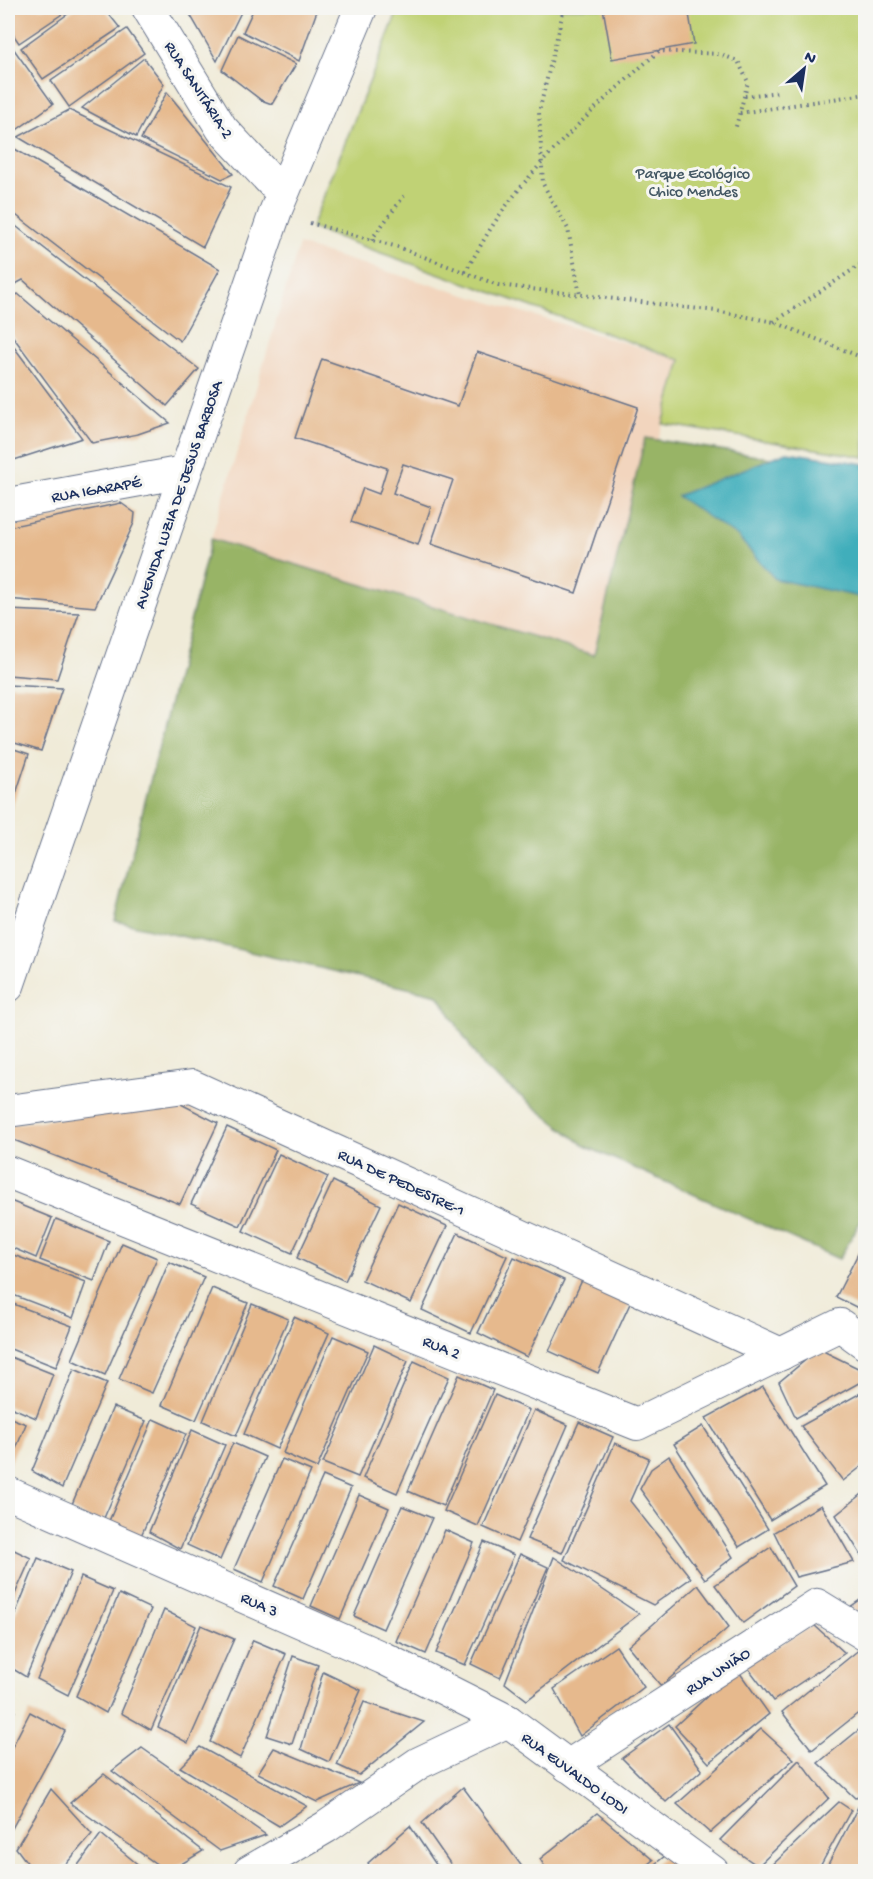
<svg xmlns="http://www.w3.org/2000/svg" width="873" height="1879" font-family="'Gochi Hand',sans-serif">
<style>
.built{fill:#f2d5be}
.green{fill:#c0d274;stroke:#6e8069;stroke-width:1.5}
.forest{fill:#98b466;stroke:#5a7262;stroke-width:1.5}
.water{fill:#3faebb;stroke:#2d6e8c;stroke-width:1.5}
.building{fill:#e6b98d}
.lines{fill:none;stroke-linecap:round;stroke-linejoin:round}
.minor-casing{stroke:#667189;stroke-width:34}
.path{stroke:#667189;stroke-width:4;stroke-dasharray:1.5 4.5;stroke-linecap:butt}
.minor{stroke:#fff;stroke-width:32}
.labels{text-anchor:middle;stroke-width:6;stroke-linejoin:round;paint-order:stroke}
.street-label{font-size:16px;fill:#1b2f5e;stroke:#f6f6f2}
.park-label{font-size:16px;fill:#445864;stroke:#f6f6f2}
</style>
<rect width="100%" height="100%" fill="#f6f6f2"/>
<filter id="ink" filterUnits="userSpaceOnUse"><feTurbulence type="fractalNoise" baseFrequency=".0167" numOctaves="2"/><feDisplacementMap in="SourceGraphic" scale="12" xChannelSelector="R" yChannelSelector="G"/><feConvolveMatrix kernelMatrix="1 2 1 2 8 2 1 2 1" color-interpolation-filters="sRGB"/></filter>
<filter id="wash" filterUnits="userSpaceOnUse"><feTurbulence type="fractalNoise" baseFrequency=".008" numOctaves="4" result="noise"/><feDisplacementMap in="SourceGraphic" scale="24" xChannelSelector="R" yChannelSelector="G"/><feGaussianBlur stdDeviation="1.35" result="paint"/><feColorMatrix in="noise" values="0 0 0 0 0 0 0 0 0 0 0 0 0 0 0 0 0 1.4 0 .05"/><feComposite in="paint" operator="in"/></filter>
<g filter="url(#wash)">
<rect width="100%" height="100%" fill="#f0ebd8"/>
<path class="built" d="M299 245 682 360 594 655 211 539Z"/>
<path class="green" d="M399 8H865V457L663 424 681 360 311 228Z"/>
<path class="forest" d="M645 438 865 473 866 1212 839 1259 585 1146 483 1067 438 995 115 921 211 539 594 655Z"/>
<path class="water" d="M787 452 865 464V598L775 579 738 537 677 496Z"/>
<g id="blocks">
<g class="building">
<path d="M8 8H71L19 43 8 27Z"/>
<path d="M76 8H104L120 28 43 79 21 48Z"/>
<path d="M188 8H243L217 61 187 9Z"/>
<path d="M254 8H318L299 61 243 32Z"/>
<path d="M603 8H688L694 44 612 59Z"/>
<path d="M127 29 144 53 69 107 51 81Z"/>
<path d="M238 35 296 64 272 104 261 100 222 70Z"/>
<path d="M8 41 53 104 8 136Z"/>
<path d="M144 58 164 84 136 137 82 108Z"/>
<path d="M167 92 233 174 222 179 141 139Z"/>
<path d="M69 110 231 187 203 247 18 137Z"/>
<path d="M8 145 220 269 180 341 8 209Z"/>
<path d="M8 220 199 369 167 406 23 280 8 288Z"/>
<path d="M18 294 170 423 138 434 92 443 8 330V301Z"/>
<path d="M8 339 82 438 8 462Z"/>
<path d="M477 352 638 407 576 593 431 544 453 480 403 464 393 493 431 507 418 545 351 522 363 488 379 494 387 468 295 438 322 359 458 406Z"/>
<path d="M121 503 135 513 134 523 95 607 8 599V527Z"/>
<path d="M8 610 79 613 57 679 8 675Z"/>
<path d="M8 685 62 688 41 751 8 741Z"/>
<path d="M8 747 29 754 8 818Z"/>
<path d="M179 1103 218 1123 180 1204 11 1139 8 1125Z"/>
<path d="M227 1127 276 1150 240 1226 191 1204Z"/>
<path d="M279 1154 328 1177 292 1253 243 1231Z"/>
<path d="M333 1181 381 1205 345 1281 297 1258Z"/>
<path d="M8 1200 52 1218 36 1258 8 1246Z"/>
<path d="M398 1203 447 1226 411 1303 362 1280Z"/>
<path d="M56 1219 109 1241 94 1281 40 1260Z"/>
<path d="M458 1233 507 1256 471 1333 422 1310Z"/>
<path d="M866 1238V1312L836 1297Z"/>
<path d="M122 1243 157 1258 105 1375 72 1360Z"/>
<path d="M8 1253 86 1282 73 1318 8 1293Z"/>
<path d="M514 1257 564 1280 527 1357 478 1333Z"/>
<path d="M169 1262 204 1277 152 1393 119 1379Z"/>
<path d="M585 1274 633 1297 598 1373 549 1351Z"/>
<path d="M212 1288 248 1303 196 1420 162 1405Z"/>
<path d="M8 1302 72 1326 56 1367 8 1348Z"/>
<path d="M252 1304 288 1319 236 1436 203 1421Z"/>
<path d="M294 1317 329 1333 277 1449 244 1434Z"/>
<path d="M333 1336 368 1351 317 1468 283 1453Z"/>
<path d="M374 1345 408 1361 358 1477 323 1463Z"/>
<path d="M819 1349 866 1372V1379L796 1418 779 1382Z"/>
<path d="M8 1356 53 1374 36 1418 8 1406Z"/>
<path d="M414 1361 449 1377 397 1493 363 1478Z"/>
<path d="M74 1369 107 1383 62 1488 32 1471Z"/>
<path d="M459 1375 493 1390 443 1506 408 1491Z"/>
<path d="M763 1387 825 1486 770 1520 706 1418Z"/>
<path d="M866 1390V1463L843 1481 801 1426Z"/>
<path d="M495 1395 529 1410 478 1526 444 1511Z"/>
<path d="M113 1407 146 1421 101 1525 70 1509Z"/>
<path d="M534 1410 568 1425 517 1542 483 1527Z"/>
<path d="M8 1417 26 1424 9 1466 8 1465Z"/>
<path d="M153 1419 186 1434 140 1538 109 1521Z"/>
<path d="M579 1422 613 1437 562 1553 527 1539Z"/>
<path d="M703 1426 768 1529 739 1547 674 1444Z"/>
<path d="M192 1430 225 1445 180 1549 149 1532Z"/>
<path d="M233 1443 265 1457 220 1560 187 1545Z"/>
<path d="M615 1443 649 1458 630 1501 691 1578 653 1605 564 1560Z"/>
<path d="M669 1456 733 1557 705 1579 640 1489 651 1469Z"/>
<path d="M282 1459 311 1471 263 1582 234 1569Z"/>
<path d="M323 1476 351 1488 303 1599 274 1586Z"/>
<path d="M866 1491V1563L836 1515Z"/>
<path d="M359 1495 389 1508 340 1619 311 1606Z"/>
<path d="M821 1505 854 1562 796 1577 774 1532Z"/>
<path d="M402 1506 432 1518 383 1629 354 1616Z"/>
<path d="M445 1530 474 1543 426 1654 396 1641Z"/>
<path d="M484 1542 514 1555 465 1665 436 1653Z"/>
<path d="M8 1547 31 1558 8 1610Z"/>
<path d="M771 1547 794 1586 743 1623 715 1585Z"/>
<path d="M520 1554 548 1567 500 1678 471 1664Z"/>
<path d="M554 1557 639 1614 527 1700 505 1683Z"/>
<path d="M38 1558 71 1572 26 1677 8 1666V1632Z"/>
<path d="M81 1577 113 1591 68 1695 37 1679Z"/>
<path d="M698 1585 729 1627 661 1686 628 1646Z"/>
<path d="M119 1594 151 1609 106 1713 76 1696Z"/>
<path d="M866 1596V1617L850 1607Z"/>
<path d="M164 1610 196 1626 151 1730 121 1713Z"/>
<path d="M201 1625 234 1639 188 1743 158 1727Z"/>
<path d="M814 1625 845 1653 773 1701 746 1665Z"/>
<path d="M253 1640 286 1654 240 1758 210 1742Z"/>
<path d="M866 1644V1707L812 1750 782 1712Z"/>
<path d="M616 1646 644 1687 580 1736 554 1689Z"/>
<path d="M293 1656 318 1665 292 1744 267 1736Z"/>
<path d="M737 1669 769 1714 709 1763 675 1726Z"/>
<path d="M323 1672 361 1690 329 1762 301 1749Z"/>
<path d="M364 1702 424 1722 359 1775 337 1765Z"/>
<path d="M8 1707 15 1711 8 1723Z"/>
<path d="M30 1712 65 1731 10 1832 8 1831V1755Z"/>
<path d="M669 1724 702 1770 666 1802 622 1758Z"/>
<path d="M866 1724V1789L855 1798 818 1763Z"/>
<path d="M761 1729 794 1759 710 1833 677 1804Z"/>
<path d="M200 1747 307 1806 279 1826 180 1767Z"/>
<path d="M142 1748 266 1835 220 1851 112 1771Z"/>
<path d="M274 1748 359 1783 317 1802 258 1773Z"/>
<path d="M799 1760 829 1798 758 1866 720 1840Z"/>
<path d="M104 1774 203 1851 168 1872 70 1803Z"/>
<path d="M463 1787 526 1872H456L422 1823Z"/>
<path d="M51 1789 92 1834 59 1872H34L16 1848Z"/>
<path d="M839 1802 851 1810 817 1872H765Z"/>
<path d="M858 1807 866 1811V1872H824Z"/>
<path d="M597 1813 653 1860 638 1872H548L540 1859Z"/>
<path d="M410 1826 441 1872H373L368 1863Z"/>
<path d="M101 1834 147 1872H73Z"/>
<path d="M665 1856 690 1872H645Z"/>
</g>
</g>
</g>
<g filter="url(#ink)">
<use href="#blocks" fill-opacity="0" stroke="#667189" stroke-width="1.5"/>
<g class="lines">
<g class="minor-casing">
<g id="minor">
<path d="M148 8 222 129 282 193"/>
<path d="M8 504 184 472"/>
<path d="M8 986 276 210 361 8"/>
<path d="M8 1111 192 1086 781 1354"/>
<path d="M8 1172 637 1424 840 1325 866 1344"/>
<path d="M8 1493 383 1658 508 1721"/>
<path d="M568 1766 817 1605 866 1635"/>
<path d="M249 1872 326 1827 419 1763 508 1721 713 1872"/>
</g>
</g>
<g class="path">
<path d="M564 8 539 112 543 184 568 229 580 295"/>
<path d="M745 96 779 92"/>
<path d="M740 113 866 94"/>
<path d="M310 223 398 247 498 285 716 311 774 322 866 359"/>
<path d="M371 240 404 196"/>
<path d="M465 272C478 251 489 229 504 209 548 149 604 99 659 51L719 54 738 61 748 82 735 130"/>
<path d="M774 322 866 261"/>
</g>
<use href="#minor" class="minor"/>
</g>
</g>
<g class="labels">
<g class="street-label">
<text transform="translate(200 89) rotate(57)" y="6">RUA SANITÁRIA-2</text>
<text transform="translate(96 488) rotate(-10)" y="6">RUA IGARAPÉ</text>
<text transform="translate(177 494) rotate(-71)" y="6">AVENIDA LUZIA DE JESUS BARBOSA</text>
<text transform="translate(402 1181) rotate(25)" y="6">RUA DE PEDESTRE-1</text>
<text transform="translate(442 1346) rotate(22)" y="6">RUA 2</text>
<text transform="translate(260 1603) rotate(24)" y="6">RUA 3</text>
<text transform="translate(717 1670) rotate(-33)" y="6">RUA UNIÃO</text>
<text transform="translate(576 1772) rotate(36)" y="6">RUA EUVALDO LODI</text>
</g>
<g class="park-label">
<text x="693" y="178">Parque Ecológico<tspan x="693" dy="18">Chico Mendes</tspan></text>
</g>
</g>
<rect width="873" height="1879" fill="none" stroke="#f6f6f2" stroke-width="30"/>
<g transform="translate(804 69) rotate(29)" stroke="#f6f6f2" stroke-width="4.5" paint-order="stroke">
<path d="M0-4.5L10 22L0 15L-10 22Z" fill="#1b2f5e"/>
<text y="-9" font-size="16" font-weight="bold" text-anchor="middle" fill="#1b2f5e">N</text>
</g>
</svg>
